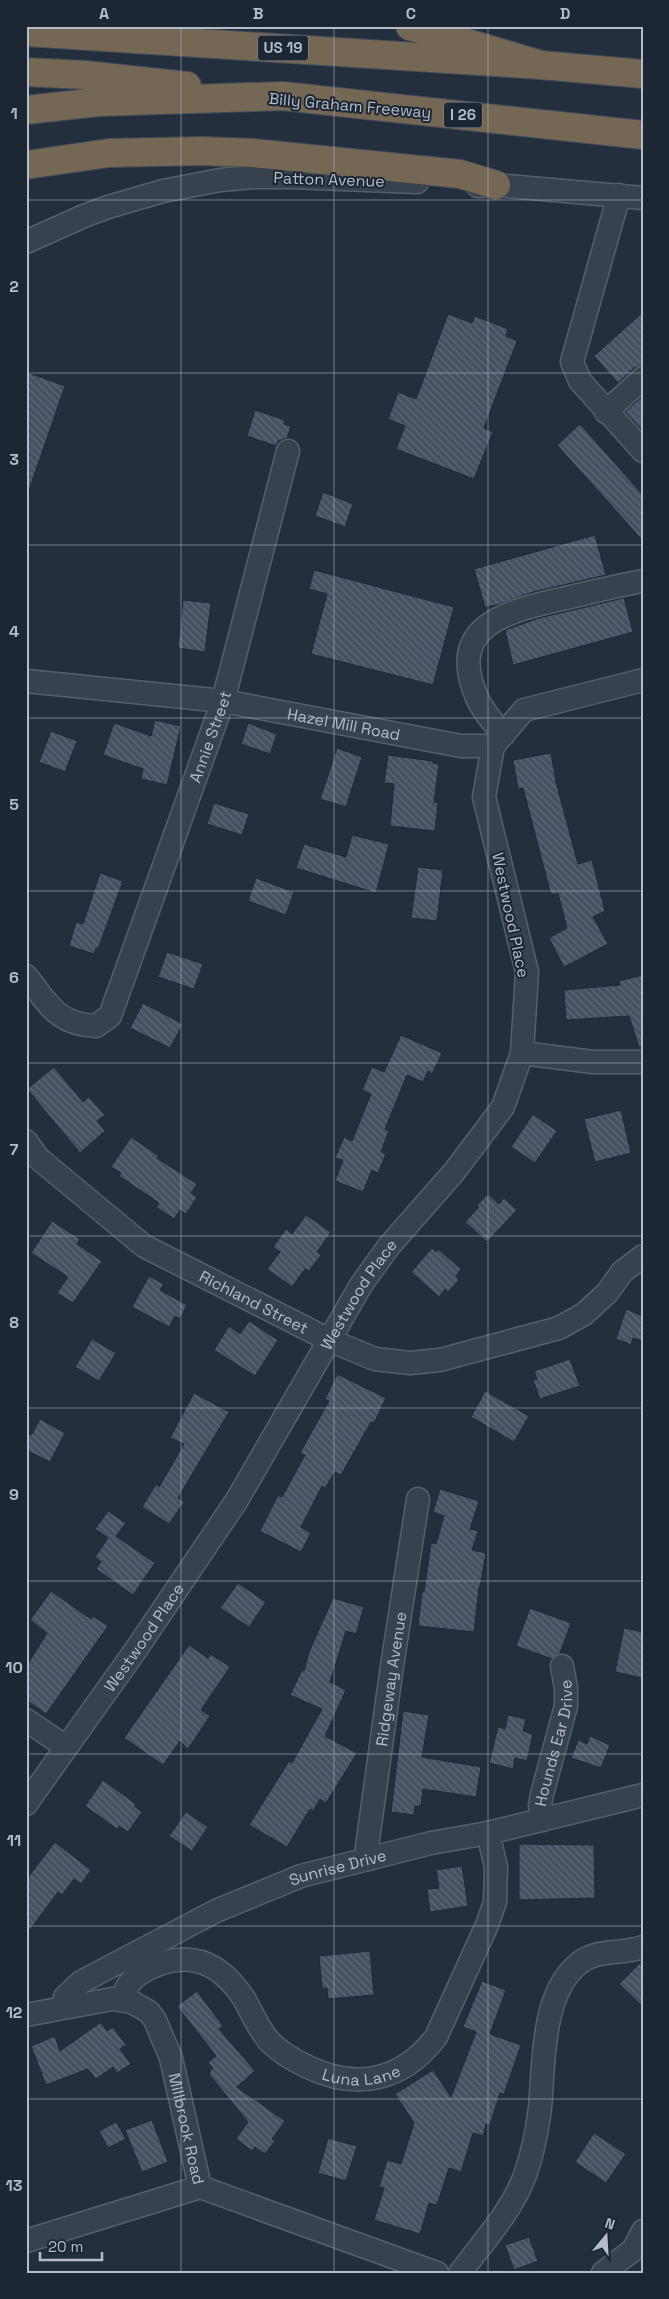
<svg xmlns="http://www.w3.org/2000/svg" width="669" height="2299" font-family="'Space Grotesk',sans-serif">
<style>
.building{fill:url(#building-back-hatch);stroke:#1f2835}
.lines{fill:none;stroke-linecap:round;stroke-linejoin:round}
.minor-casing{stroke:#565f6c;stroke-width:25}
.highway-casing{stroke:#434c59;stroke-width:30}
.minor{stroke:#38414e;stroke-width:22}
.highway{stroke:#746855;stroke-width:28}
.grid{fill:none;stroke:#b4bcc9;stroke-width:1;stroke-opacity:0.55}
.labels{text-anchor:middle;stroke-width:4;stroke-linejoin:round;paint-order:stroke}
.shield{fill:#1d2633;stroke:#878f9c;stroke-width:1}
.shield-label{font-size:15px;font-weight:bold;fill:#b4bcc9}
.street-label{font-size:16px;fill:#b4bcc9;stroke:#1d2633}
.neatline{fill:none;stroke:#b4bcc9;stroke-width:2}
.grid-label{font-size:16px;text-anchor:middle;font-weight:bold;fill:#b4bcc9}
</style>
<defs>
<pattern id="building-back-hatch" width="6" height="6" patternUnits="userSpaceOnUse" patternTransform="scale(1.25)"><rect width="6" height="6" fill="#455162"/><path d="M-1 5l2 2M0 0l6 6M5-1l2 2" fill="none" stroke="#5d6877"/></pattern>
</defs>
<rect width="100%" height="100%" fill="#242f3e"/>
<g class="building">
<path d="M643 312V365L634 368 618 383 594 356Z"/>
<path d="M448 314 472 323 475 316 508 329 506 336 517 341 484 428 493 432 474 479 396 449 405 426 388 419 398 392 416 399Z"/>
<path d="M26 372 65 386 29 490 26 489Z"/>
<path d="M643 396V431L625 412Z"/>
<path d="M255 410 285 420 284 424 291 426 287 438 278 441 276 446 247 436Z"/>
<path d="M580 424 643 495V541L557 445Z"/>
<path d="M323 492 353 504 345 527 315 516Z"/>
<path d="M595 535 606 575 533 592 497 605 485 607 474 569Z"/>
<path d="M314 570 454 607 433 685 311 654 327 594 309 589Z"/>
<path d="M624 598 633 632 513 665 505 630 539 618Z"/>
<path d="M183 600 211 603 205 652 178 648Z"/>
<path d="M155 720 181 726 167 785 141 779 143 769 103 755 114 723 151 736Z"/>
<path d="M248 723 277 734 270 754 241 744Z"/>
<path d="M51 731 77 741 65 772 39 762Z"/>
<path d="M337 748 362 757 346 807 320 799Z"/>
<path d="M551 753 556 782 578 864 592 860 605 911 593 917 608 944 564 967 549 938 567 928 558 893 551 895 523 788 518 789 513 760Z"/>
<path d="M388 755 433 761V763L439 764 434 802 438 803 435 831 390 826 394 784 384 783Z"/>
<path d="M214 803 249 814 242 835 207 824Z"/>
<path d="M352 835 389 844 376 893 296 868 304 844 346 857Z"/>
<path d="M418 867 443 870 437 921 411 918Z"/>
<path d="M100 873 123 881 98 949 96 948 94 954 69 946 76 922 83 924Z"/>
<path d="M256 878 294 892 286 915 248 901Z"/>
<path d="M167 952 203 964 194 989 158 977Z"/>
<path d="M643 975V1046L639 1047 629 1016 566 1020 564 990 620 985 619 981Z"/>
<path d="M143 1003 183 1024 170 1048 130 1028Z"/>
<path d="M401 1035 442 1053 432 1074 428 1071 423 1082 407 1075 385 1129 389 1131 381 1152 386 1154 378 1173 372 1170 363 1192 335 1181 343 1160 335 1158 344 1137 352 1141 371 1094 362 1090 372 1067 384 1072Z"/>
<path d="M54 1067 83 1102 89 1097 105 1115 97 1121 105 1131 80 1153 27 1089Z"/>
<path d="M621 1110 631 1153 595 1162 584 1119Z"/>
<path d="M533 1114 557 1131 535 1163 511 1147Z"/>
<path d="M131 1137 159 1156 157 1158 197 1184 191 1193 197 1197 186 1214 180 1210 174 1219 156 1207 159 1203 119 1176 121 1173 111 1167Z"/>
<path d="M488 1194 499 1204 504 1198 517 1210 487 1242 465 1222 479 1207 477 1205Z"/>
<path d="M306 1215 331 1232 317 1252 321 1255 309 1271 305 1269 292 1287 267 1269 280 1252 273 1247 286 1229 292 1234Z"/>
<path d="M52 1221 80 1239 77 1244 102 1261 73 1303 57 1293 68 1277 31 1253Z"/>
<path d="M432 1248 436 1252 438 1249 461 1269 456 1276 459 1280 448 1292 445 1289 439 1297 411 1272Z"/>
<path d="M149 1276 164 1284 160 1290 187 1305 180 1319 175 1316 169 1327 132 1307Z"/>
<path d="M626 1309 643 1316V1341L633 1338 631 1345 616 1339Z"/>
<path d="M249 1321 278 1340 255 1376 214 1350 229 1326 240 1334Z"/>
<path d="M92 1339 116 1353 99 1381 75 1367Z"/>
<path d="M570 1359 580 1386 540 1399 533 1380 537 1379 534 1371Z"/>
<path d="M337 1374 386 1398 374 1423 371 1422 341 1475 335 1472 325 1488 322 1486 301 1527 311 1533 301 1552 260 1531 278 1495 282 1497 305 1455 300 1453 329 1401 325 1399Z"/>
<path d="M485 1391 529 1416 514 1442 471 1417Z"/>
<path d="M194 1393 229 1412 178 1498 184 1502 169 1524 142 1507 156 1484 159 1487 184 1444 170 1438Z"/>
<path d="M40 1419 65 1433 50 1462 26 1450V1435L32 1434Z"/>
<path d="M440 1489 479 1501 470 1529 478 1531 472 1550 486 1553 480 1587H479L474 1632 418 1626 422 1592H424L431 1543 436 1544 444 1516 433 1512Z"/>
<path d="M108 1511 126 1523 116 1536 155 1563 133 1595 96 1569 101 1562 95 1557 108 1538 95 1529Z"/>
<path d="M238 1583 266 1602 249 1627 220 1608Z"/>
<path d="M51 1591 91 1619 93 1616 108 1626 46 1714 26 1700V1667L47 1633 30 1620Z"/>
<path d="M333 1598 364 1607 356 1634 346 1631 330 1682 346 1690 325 1736 357 1753 326 1803 320 1799 313 1811 310 1809 287 1847 249 1825 289 1761 292 1763 322 1709 290 1695 302 1670 304 1671 309 1652Z"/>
<path d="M530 1608 571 1623 560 1653 552 1659 516 1646Z"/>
<path d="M624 1628 643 1632V1678L615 1672Z"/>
<path d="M189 1645 208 1658 211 1654 230 1667 201 1710 210 1716 188 1749 180 1741 163 1765 124 1738Z"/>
<path d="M403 1711 429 1715 422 1757 481 1767 476 1797 423 1789 421 1806H415L414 1815 391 1812Z"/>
<path d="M508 1715 526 1719 523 1731 533 1734 527 1761 515 1758 513 1769 489 1763 498 1727 505 1729Z"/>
<path d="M590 1736 610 1745 601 1768 571 1758 578 1740 587 1744Z"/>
<path d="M103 1780 136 1804 134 1806 142 1812 128 1832 119 1826 117 1829 85 1806Z"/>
<path d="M186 1812 208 1827 192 1851 169 1836Z"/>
<path d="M55 1842 91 1870 81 1884 74 1879 62 1895 58 1892 26 1935V1880Z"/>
<path d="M519 1844 594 1845 595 1898 519 1900Z"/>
<path d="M462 1866 468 1906 430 1912 427 1889 439 1888 436 1870Z"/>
<path d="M370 1951 374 1995 328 1999 327 1988H322L319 1956Z"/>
<path d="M642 1961H643V2007L619 1984Z"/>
<path d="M482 1981 506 1990 490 2034 521 2045 504 2094 500 2093 490 2125 486 2124 483 2136 473 2133 461 2172 449 2168 437 2205 429 2203 420 2234 374 2220 384 2188 379 2187 387 2160 401 2164 414 2123 395 2094 433 2070 451 2097 476 2032 463 2027Z"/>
<path d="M197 1991 223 2026 219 2029 255 2071 237 2087 285 2121 272 2139 275 2141 265 2154 255 2147 252 2151 236 2139 248 2122 209 2074 212 2068 213 2069 208 2062 216 2056 177 2006Z"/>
<path d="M101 2022 107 2031 113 2027 126 2045 120 2049 131 2064 117 2073 113 2067 96 2079 88 2069 46 2085 31 2046 55 2036 60 2051Z"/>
<path d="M152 2120 168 2162 142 2172 125 2130Z"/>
<path d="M116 2122 126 2139 108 2148 99 2131Z"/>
<path d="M594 2133 626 2154 606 2183 575 2162Z"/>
<path d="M328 2138 357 2146 346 2181 318 2173Z"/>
<path d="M529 2237 538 2261 514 2270 505 2245Z"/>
</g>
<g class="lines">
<g class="minor-casing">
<g id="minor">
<path d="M478 186 496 185 643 198"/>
<path d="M619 195 572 362 580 381 643 451"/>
<path d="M26 242 84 216 108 207 163 191 220 180 254 177H291L417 182"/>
<path d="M606 412 643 378"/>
<path id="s1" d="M26 681 223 701 461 746H493L524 710 643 680"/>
<path d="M503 735C495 724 484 713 478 700 446 629 500 613 557 600 585 594 614 586 643 581"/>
<path id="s2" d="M26 976C49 1004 56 1024 96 1026L110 1016 223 701 288 451"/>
<path d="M522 1053 593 1062H643"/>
<path id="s3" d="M26 1141 38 1158 144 1246 329 1340 375 1359 410 1363 440 1360 559 1328 584 1314 607 1293 622 1272 643 1256"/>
<path d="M26 1720 66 1747"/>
<path id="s4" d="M26 1804 135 1651 237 1500 361 1285 389 1246 454 1172 503 1107 522 1053 527 972 484 797 493 746"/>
<path id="s5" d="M543 1820 540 1805 542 1794 566 1706V1688L562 1666"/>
<path id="s6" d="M369 1859 367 1847 392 1666 418 1499"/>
<path id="s7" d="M123 1999C125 1983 137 1974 152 1967 191 1950 220 1963 243 1997 252 2012 258 2029 270 2042 281 2053 295 2061 308 2067 358 2091 403 2080 436 2037L487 1925 495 1902 496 1867 488 1833"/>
<path id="s8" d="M65 2007V1997L81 1982 216 1911 301 1876 431 1843 488 1833 643 1795"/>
<path id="s9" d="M26 2015 112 1999 132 2002 149 2012 155 2020 171 2058 200 2187"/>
<path d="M200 2187 437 2273"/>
<path d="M26 2241 200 2187"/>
<path d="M460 2273C483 2242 512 2211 525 2175 533 2153 537 2131 540 2108 544 2064 541 1995 578 1964 598 1948 620 1955 643 1947"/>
<path d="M603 2273 633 2250 643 2231"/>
</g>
</g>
<g class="highway-casing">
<g id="highway">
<path d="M410 26 541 65 643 74"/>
<path d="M26 32 541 65"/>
<path d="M26 72 85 75 187 86"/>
<path d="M26 110 99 102 283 96 643 135"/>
<path d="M26 165 109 153 202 151 253 153 460 174 496 185"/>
</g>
</g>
<use href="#minor" class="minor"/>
<use href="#highway" class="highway"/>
</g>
<path class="grid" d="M181 26V2273M334 26V2273M488 26V2273M26 200H643M26 373H643M26 545H643M26 718H643M26 891H643M26 1063H643M26 1236H643M26 1408H643M26 1581H643M26 1754H643M26 1926H643M26 2099H643"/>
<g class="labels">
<g class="shield">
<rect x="258" y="35.5" width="50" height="25" rx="4"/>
<rect x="444" y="102.5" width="38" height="25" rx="4"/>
</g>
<g class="shield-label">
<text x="283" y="53">US 19</text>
<text x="463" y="120">I 26</text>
</g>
<g class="street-label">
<text transform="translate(350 105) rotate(5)" y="6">Billy Graham Freeway</text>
<text transform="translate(329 179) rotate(2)" y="6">Patton Avenue</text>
<text dy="6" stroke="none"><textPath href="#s1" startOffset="321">Hazel Mill Road</textPath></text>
<text dy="6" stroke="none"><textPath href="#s2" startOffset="404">Annie Street</textPath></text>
<text transform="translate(511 915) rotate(78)" y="6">Westwood Place</text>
<text dy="6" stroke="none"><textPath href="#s4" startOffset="609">Westwood Place</textPath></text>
<text dy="6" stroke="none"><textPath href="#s3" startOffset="282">Richland Street</textPath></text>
<text dy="6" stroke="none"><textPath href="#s4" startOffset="204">Westwood Place</textPath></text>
<text dy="6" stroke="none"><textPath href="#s6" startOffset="182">Ridgeway Avenue</textPath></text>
<text dy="6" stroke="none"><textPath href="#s5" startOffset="79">Hounds Ear Drive</textPath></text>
<text dy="6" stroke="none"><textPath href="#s8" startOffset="314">Sunrise Drive</textPath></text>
<text dy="6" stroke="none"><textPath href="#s7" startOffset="305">Luna Lane</textPath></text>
<text dy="6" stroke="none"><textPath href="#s9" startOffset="251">Millbrook Road</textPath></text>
</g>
</g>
<rect width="669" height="2299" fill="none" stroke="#1d2633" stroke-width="55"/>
<g transform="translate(606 2236) rotate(18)" stroke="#1d2633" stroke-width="4" paint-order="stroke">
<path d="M0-4L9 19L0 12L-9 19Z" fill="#b4bcc9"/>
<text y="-8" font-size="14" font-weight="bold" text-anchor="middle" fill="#b4bcc9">N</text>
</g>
<path d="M40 2252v8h62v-8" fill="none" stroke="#b4bcc9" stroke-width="2.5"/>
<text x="48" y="2252" font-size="15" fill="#b4bcc9" stroke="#1d2633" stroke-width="4" paint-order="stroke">20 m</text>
<rect x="28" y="28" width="614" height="2244" class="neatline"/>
<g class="grid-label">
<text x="104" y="19">A</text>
<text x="258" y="19">B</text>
<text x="411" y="19">C</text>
<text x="565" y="19">D</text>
<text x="14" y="119">1</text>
<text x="14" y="292">2</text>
<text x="14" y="465">3</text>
<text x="14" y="637">4</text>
<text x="14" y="810">5</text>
<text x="14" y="983">6</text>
<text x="14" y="1155">7</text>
<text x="14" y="1328">8</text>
<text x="14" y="1500">9</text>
<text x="14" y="1673">10</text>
<text x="14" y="1846">11</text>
<text x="14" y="2018">12</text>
<text x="14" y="2191">13</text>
</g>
</svg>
